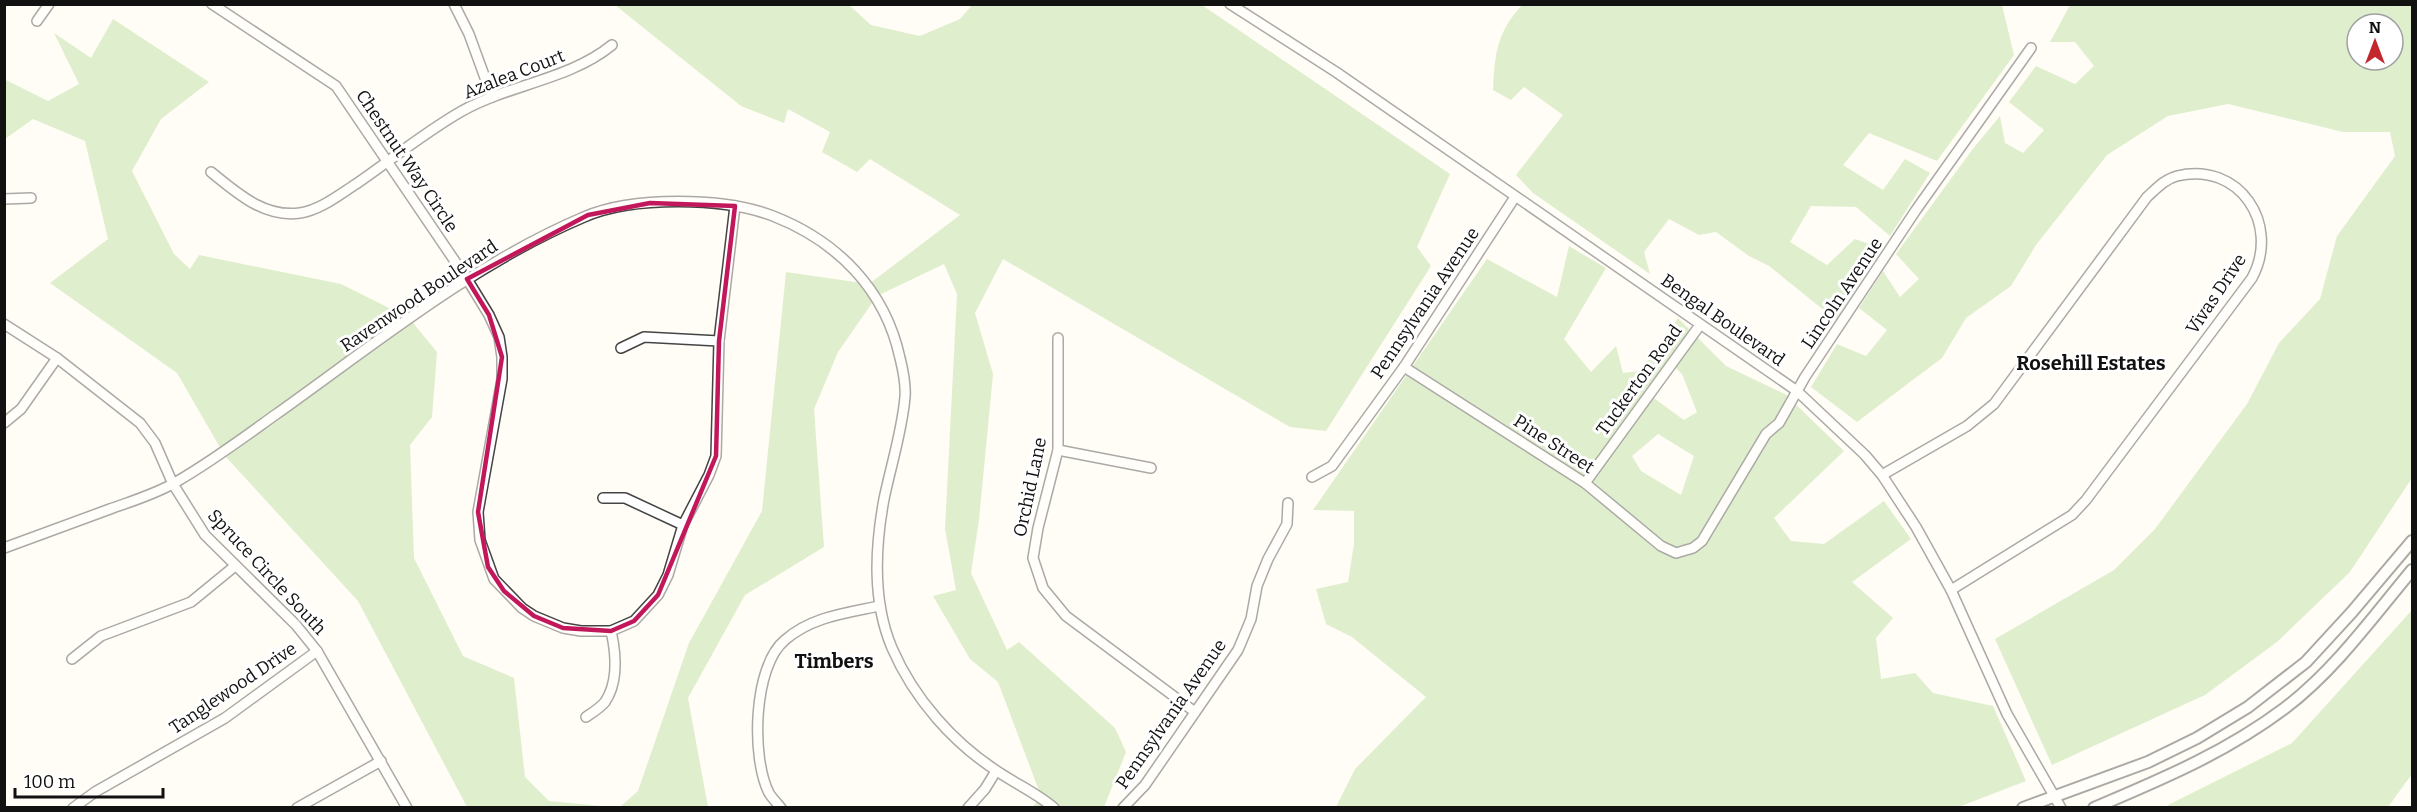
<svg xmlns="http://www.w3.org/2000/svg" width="2417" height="812" font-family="Bitter,serif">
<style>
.forest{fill:#b9dc9c;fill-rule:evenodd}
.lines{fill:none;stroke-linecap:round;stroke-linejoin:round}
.minor-casing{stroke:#444;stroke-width:12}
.tertiary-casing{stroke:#444;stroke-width:14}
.minor{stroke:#fff;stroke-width:9}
.tertiary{stroke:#fff;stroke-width:10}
.marked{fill:none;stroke:#c2185b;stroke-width:4.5;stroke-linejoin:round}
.labels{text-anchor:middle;stroke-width:6;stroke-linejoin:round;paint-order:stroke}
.street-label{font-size:18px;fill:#111;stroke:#fff}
.neighbourhood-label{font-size:20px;font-weight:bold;fill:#111;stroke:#fff}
</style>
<rect width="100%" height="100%" fill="#fffdf5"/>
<g class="forest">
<path d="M1523 4 2002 5 2014 55 1937 161 1869 133 1843 165 1883 190 1905 159 1930 173 1890 236 1856 207 1811 206 1790 242 1827 265 1855 239 1880 248 1836 320 1769 266 1749 256 1716 232 1699 235 1669 219 1644 252 1650 274 1533 193 1516 175 1563 115 1524 87 1511 100 1493 90C1495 54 1496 33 1523 4Z"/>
<path d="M615 5H849L871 25 920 36 960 19 972 5H1202L1450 174 1417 247 1431 266 1326 431 1290 427 1003 259 975 313 993 374 979 520 971 573 1007 650 1019 642 1115 728 1126 752 1104 807H1033L1041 796 998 682 970 659 933 596 956 590 945 529 957 294 944 264 877 296 838 352 814 409 824 547 745 595 688 698 708 807H620L638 791 689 643 762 511 786 272 869 284 960 215 870 159 857 172 822 152 830 132 788 109 784 123 741 106Z"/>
<path d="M2070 5H2412V478L2350 572 2277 642 2205 695 2052 765 1995 639 2114 570 2155 529 2247 404 2279 343 2320 299 2337 236 2395 156 2390 132H2343L2228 104 2168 116 2107 155 2036 245 2011 286 1966 318 1942 358 1857 422 1811 387 1837 344 1866 356 1887 330 1859 308 1883 271 1900 297 1919 279 1896 254 1972 150 2000 116 2005 143 2023 153 2044 130 2009 102 2036 66 2075 84 2094 66 2075 42H2050ZM2357 24H2393V60H2357Z"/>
<path d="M113 19 209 82 161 119 132 171 174 254 190 269 199 255 341 284 409 318 437 352 432 417 410 445 414 558 463 656 514 678 525 777 549 801 612 807H467L358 601 225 456 177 373 50 283 108 239 85 141 33 119 5 139 4 79 48 101 79 84 54 33 91 58Z"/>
<path d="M1569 246 1606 268 1564 339 1591 372 1616 346 1623 373 1640 371 1678 318 1726 366 1785 394 1844 451 1774 518 1791 541 1824 544 1884 501 1911 539 1852 582 1893 618 1876 638 1881 679 1915 673 1933 693 1993 706 2026 781 1956 808 1336 807 1355 769 1426 697 1352 637 1326 624 1316 589 1348 582 1354 544V511L1313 510 1487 259 1557 297ZM1671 363 1682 374 1697 412 1684 420 1644 391ZM1658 434 1694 456 1681 495 1641 471 1632 456Z"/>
<path d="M2412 610V774L2388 807H2169L2168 805 2292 743Z"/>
</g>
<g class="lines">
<g class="minor-casing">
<g id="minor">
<path d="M212 4 336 86 467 279 489 315 499 337 502 357V379L478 512 480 540 494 579 522 608 534 616 563 628 581 631H611L634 621 658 595 668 575 683 525 709 475 716 456 719 341 735 206"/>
<path d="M454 4 469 34 492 97"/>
<path d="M1230 4 1336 72 1797 391 1865 455 1882 475 1916 527 1951 590 2007 714 2061 808"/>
<path d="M37 21 49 4"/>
<path d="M211 172C237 193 264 218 300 213 320 210 339 195 356 184 391 160 425 132 462 111 510 84 569 80 612 45"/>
<path d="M4 199 31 198"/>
<path d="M4 324 57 358 140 423 155 443 173 484 205 535 296 625 317 651 407 808"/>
<path d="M1058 338V450L1038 528 1033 558 1043 588 1066 616 1195 712"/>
<path d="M621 348 644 337 719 341"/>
<path d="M1404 367 1585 483 1661 546 1676 553 1693 548 1702 541 1766 434 1779 423 1805 377 1916 210 2031 48"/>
<path d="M4 423 21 409 57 358"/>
<path d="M1058 450 1151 468"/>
<path d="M1882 475 1967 426 1994 404 2147 197C2156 189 2165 179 2177 176 2239 161 2281 224 2252 278L2086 500 2072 515 1951 590"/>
<path d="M1312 477 1332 466 1404 367 1515 197"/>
<path d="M1585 483 1700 325"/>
<path d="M603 498H625L683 525"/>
<path d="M4 548C40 535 75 522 110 509 132 501 156 494 176 482 211 462 243 438 275 415 375 344 471 265 584 217 632 196 724 197 773 216 837 241 885 289 900 358 903 370 906 384 905 397 902 432 891 465 884 499 875 548 872 601 892 648 914 699 954 744 1000 773 1018 785 1038 794 1054 808"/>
<path d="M72 659 101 636 191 602 235 566"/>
<path d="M586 717C592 713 600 708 605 702 619 681 616 653 611 631"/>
<path d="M73 808 95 792 225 718 317 651"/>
<path d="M297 808 381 761"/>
<path d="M781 808C777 803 772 798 769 793 751 758 753 666 785 640 811 617 846 613 879 606"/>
<path d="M968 808 985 789 996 771"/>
<path d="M1123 808 1145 785 1238 650 1251 619 1257 586 1268 559 1287 524 1288 503"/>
</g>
</g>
<g class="tertiary-casing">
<g id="tertiary">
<path d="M2023 808 2148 762 2197 738 2248 707 2306 662 2352 612 2412 541"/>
<path d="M2094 808C2162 779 2225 753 2285 708 2334 671 2373 617 2412 570"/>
</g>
</g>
<use href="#minor" class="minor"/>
<use href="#tertiary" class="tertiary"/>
</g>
<path d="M0 0H2417V812H0ZM650 203 735 206 719 341 716 456 658 595 634 621 611 631 563 628 534 616 504 591 488 567 478 512 502 357 489 315 467 279 588 215Z" fill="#fffdf5" fill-opacity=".55" fill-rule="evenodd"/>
<path class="marked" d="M650 203 735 206 719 341 716 456 658 595 634 621 611 631 563 628 534 616 504 591 488 567 478 512 502 357 489 315 467 279 588 215Z"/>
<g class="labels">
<g class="street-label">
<text transform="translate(514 74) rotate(-21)" y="6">Azalea Court</text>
<text transform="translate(407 161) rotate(56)" y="6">Chestnut Way Circle</text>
<text transform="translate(1842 293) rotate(-56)" y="6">Lincoln Avenue</text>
<text transform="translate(2216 294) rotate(-56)" y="6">Vivas Drive</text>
<text transform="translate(419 296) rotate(-34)" y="6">Ravenwood Boulevard</text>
<text transform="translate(1425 303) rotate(-56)" y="6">Pennsylvania Avenue</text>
<text transform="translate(1723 320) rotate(35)" y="6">Bengal Boulevard</text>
<text transform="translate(1639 380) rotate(-54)" y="6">Tuckerton Road</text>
<text transform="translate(1554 444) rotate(33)" y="6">Pine Street</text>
<text transform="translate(1030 487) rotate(-78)" y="6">Orchid Lane</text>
<text transform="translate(267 572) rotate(47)" y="6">Spruce Circle South</text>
<text transform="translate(233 688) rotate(-34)" y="6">Tanglewood Drive</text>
<text transform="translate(1171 714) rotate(-55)" y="6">Pennsylvania Avenue</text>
</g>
<g class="neighbourhood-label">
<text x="2091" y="370">Rosehill Estates</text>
<text x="834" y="668">Timbers</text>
</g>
</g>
<rect width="2417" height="812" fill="none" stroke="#111111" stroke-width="12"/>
<g transform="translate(2375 42)"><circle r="28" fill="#ffffff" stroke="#a0a0a0" stroke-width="1.5"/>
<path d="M0-4.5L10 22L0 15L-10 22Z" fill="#c4262e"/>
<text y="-9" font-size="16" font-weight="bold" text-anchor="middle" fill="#111111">N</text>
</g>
<path d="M15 788v9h148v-9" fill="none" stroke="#111111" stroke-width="3"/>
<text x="24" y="788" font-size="18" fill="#111111" stroke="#ffffff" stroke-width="4.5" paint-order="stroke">100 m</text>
</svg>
